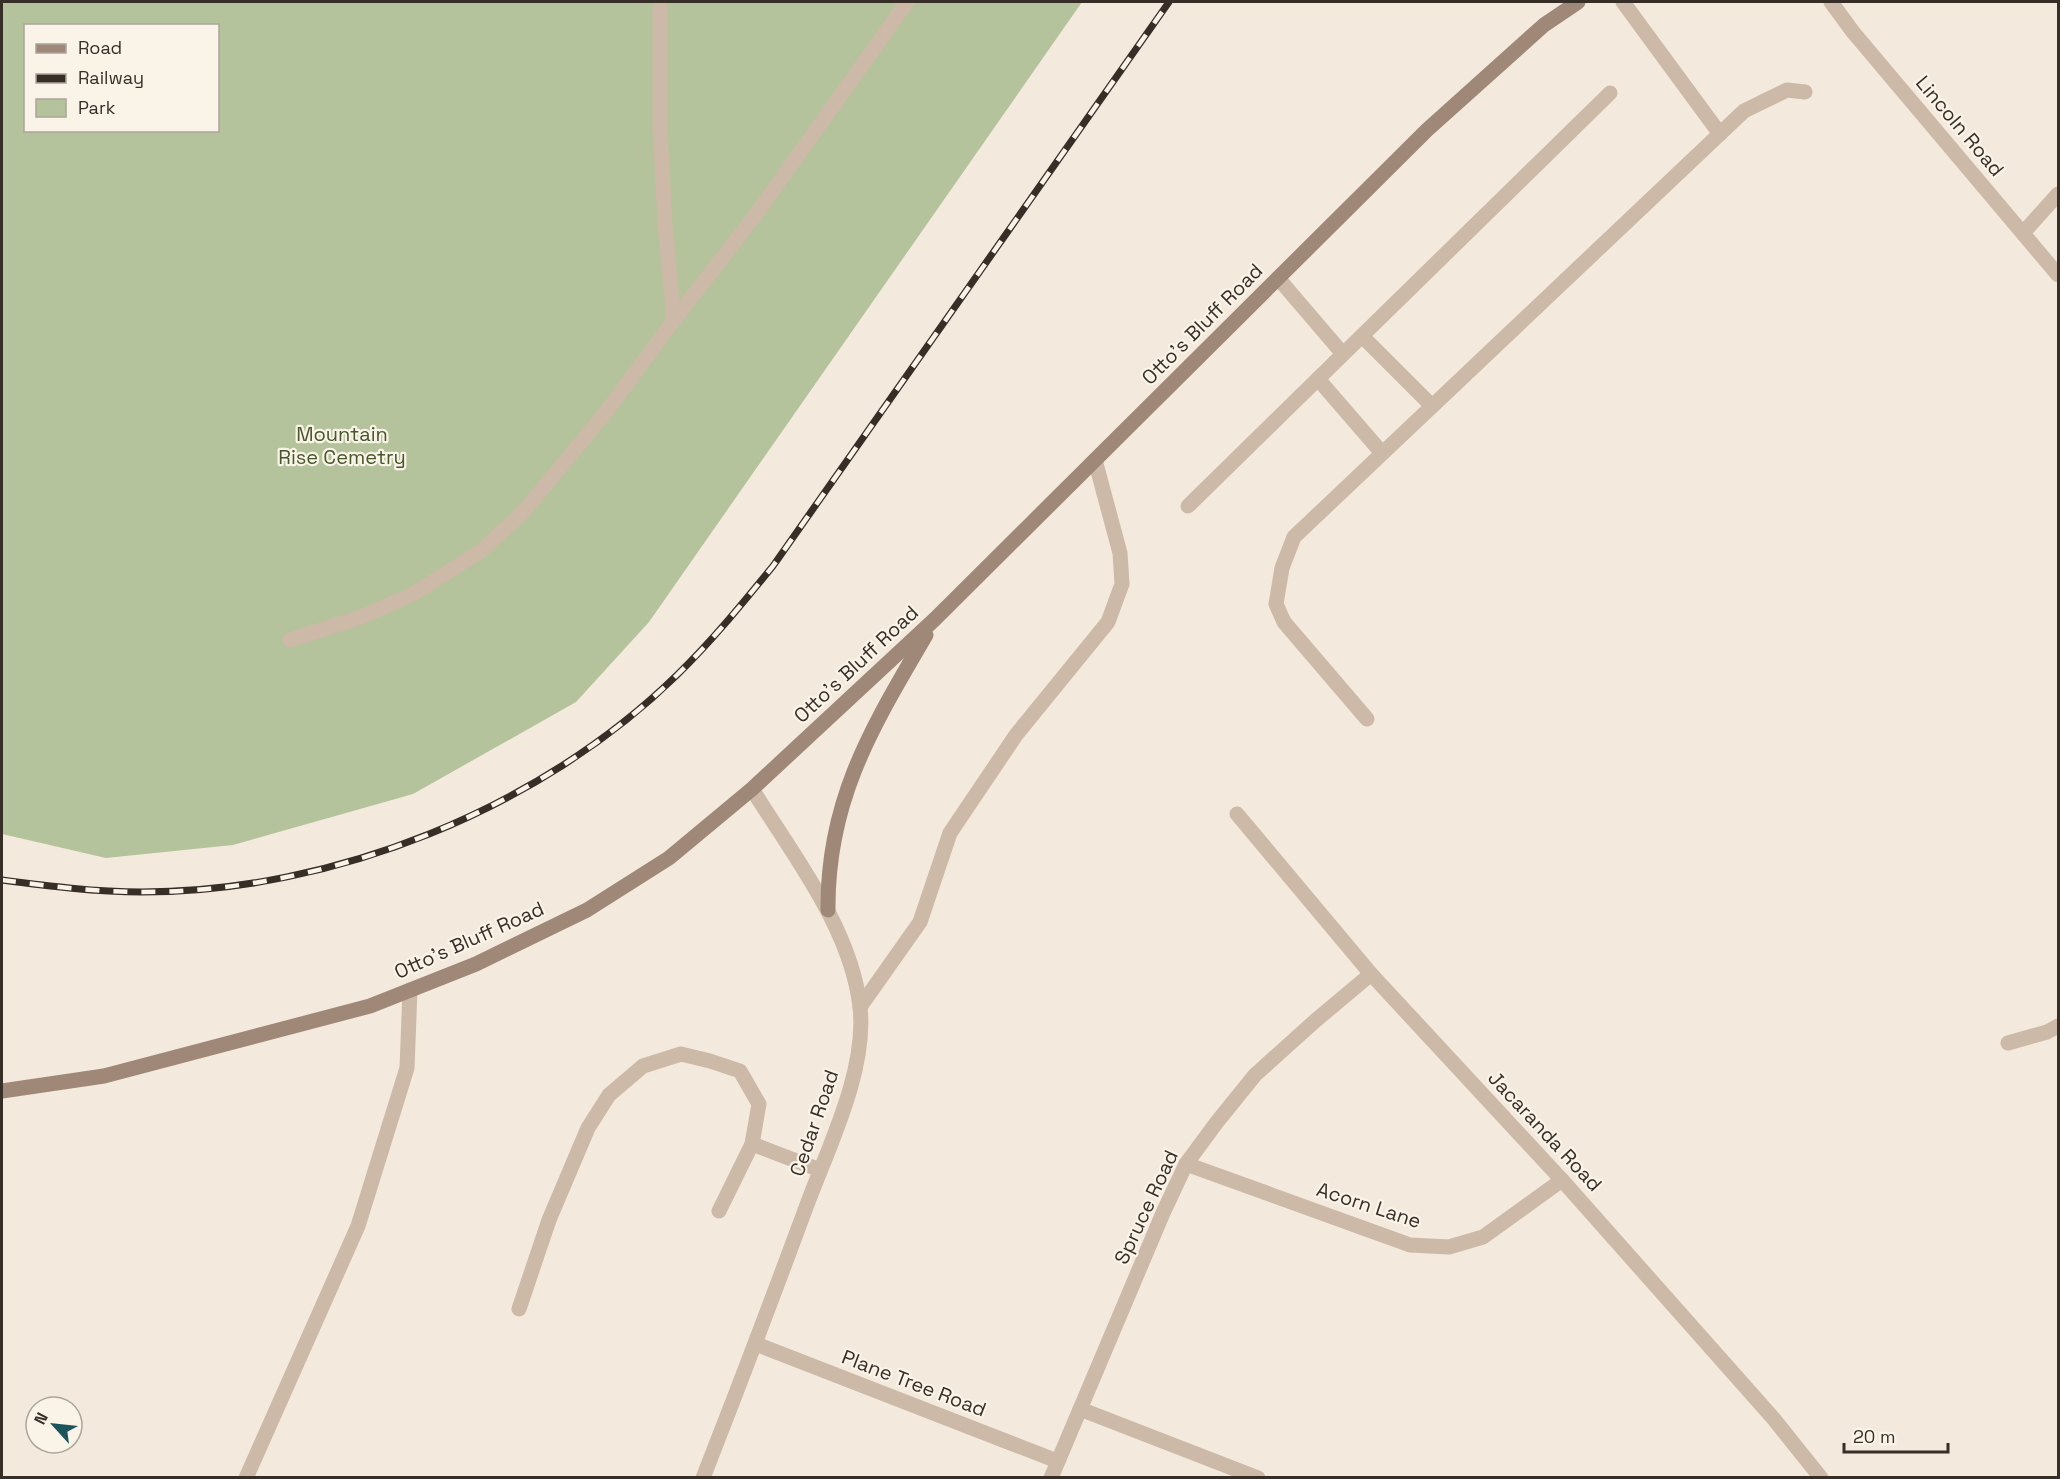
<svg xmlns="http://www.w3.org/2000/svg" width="2060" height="1479" font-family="'Space Grotesk',sans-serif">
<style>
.green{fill:#b4c39b;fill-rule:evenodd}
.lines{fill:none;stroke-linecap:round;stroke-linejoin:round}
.service{stroke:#ccb9a7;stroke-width:15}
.minor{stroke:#ccb9a7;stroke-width:15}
.secondary{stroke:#9f8878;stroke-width:15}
.rail-casing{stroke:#382e28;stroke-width:7}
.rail{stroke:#faf3e8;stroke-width:4.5;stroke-dasharray:14;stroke-linecap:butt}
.labels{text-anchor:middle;stroke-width:4.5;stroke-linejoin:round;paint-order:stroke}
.street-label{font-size:20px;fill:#382e28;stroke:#faf3e8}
.park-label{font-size:20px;fill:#45572b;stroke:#faf3e8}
</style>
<rect width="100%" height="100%" fill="#f3e9dc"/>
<path class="green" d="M2 2H1082L649 622 576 702 413 794 233 845 106 858 2 834ZM26 26H218V130H26Z"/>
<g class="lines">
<g class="service">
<path d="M660 2V128L665 224 674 320"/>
<path d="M1623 2 1720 134"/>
<path d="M2023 233 2058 194"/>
<path d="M1278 278 1343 354"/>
<path d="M1362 336 1432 406"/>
<path d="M1318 379 1382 453"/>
<path d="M1188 506 1610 93"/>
<path d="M290 640 361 617 413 594 481 551 524 511 606 412 674 320 757 213 907 2"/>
<path d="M1367 719 1284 622 1276 604 1282 568 1294 537 1744 111 1787 90 1805 92"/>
<path d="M860 1007 920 922 950 833 1016 735 1108 622 1122 584 1120 553 1095 460"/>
<path d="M2008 1043 2047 1032 2058 1026"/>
<path d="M752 1144 820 1170"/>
<path d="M519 1309 549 1220 588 1128 609 1095 643 1066 681 1054 710 1061 740 1071 759 1104 752 1144 719 1211"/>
<path d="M246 1478 358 1226 407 1068 410 990"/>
</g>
<g class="minor">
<path d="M1831 2 1853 32 2058 275"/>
<path d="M1237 814 1371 974 1562 1180 1773 1418 1821 1478"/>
<path d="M1186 1164 1410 1245 1449 1247 1483 1237 1562 1180"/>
<path d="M756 1344 1057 1461"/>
<path d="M1080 1409 1258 1478"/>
<path d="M703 1478C739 1386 774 1294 808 1202 830 1144 867 1069 860 1007 851 928 793 855 752 789"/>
<path d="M1051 1478 1163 1213 1186 1164 1217 1122 1255 1075 1315 1021 1371 974"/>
</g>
<g class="secondary">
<path d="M828 910C827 799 873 726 926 635"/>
<path d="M2 1091 104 1076 370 1006 476 964 587 910 669 858 752 789 935 619 1427 130 1544 25 1578 2"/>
</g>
<g class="rail-casing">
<path id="rail" d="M2 880C48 886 95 892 142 892 333 892 540 809 677 675 712 641 742 604 773 566L1169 2"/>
</g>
<use href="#rail" class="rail"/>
</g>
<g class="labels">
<g class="street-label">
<text transform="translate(1960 126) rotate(50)" y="7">Lincoln Road</text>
<text transform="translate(1202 324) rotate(-45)" y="7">Otto's Bluff Road</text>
<text transform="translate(856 664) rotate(-43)" y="7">Otto's Bluff Road</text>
<text transform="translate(469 940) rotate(-24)" y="7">Otto's Bluff Road</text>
<text transform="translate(814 1123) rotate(-71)" y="7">Cedar Road</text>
<text transform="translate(1545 1131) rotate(47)" y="7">Jacaranda Road</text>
<text transform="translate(1369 1205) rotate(18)" y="7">Acorn Lane</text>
<text transform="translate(1146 1207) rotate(-65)" y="7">Spruce Road</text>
<text transform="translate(914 1383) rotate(21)" y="7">Plane Tree Road</text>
</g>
<g class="park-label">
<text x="342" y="441">Mountain<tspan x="342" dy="23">Rise Cemetry</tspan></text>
</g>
</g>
<rect width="2060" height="1479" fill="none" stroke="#382e28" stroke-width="6"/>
<rect x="24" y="24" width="195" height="108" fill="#faf3e8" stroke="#aca49b" stroke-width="1.5"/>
<rect x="36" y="44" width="30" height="9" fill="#9f8878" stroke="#aca49b" stroke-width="1.5"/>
<text x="78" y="54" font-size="18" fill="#382e28">Road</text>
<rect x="36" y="74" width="30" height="9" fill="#382e28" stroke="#aca49b" stroke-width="1.5"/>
<text x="78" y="84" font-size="18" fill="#382e28">Railway</text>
<rect x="36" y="99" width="30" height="18" fill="#b4c39b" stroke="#aca49b" stroke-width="1.5"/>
<text x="78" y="114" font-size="18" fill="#382e28">Park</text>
<g transform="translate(54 1425) rotate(297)"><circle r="28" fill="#faf3e8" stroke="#aca49b" stroke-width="1.5"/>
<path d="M0-4.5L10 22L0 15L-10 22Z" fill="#1c545b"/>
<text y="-9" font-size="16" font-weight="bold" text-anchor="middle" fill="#382e28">N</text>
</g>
<path d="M1844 1443v9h104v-9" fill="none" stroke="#382e28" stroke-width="3"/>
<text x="1853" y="1443" font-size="18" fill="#382e28" stroke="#faf3e8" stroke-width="4.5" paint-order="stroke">20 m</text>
</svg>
